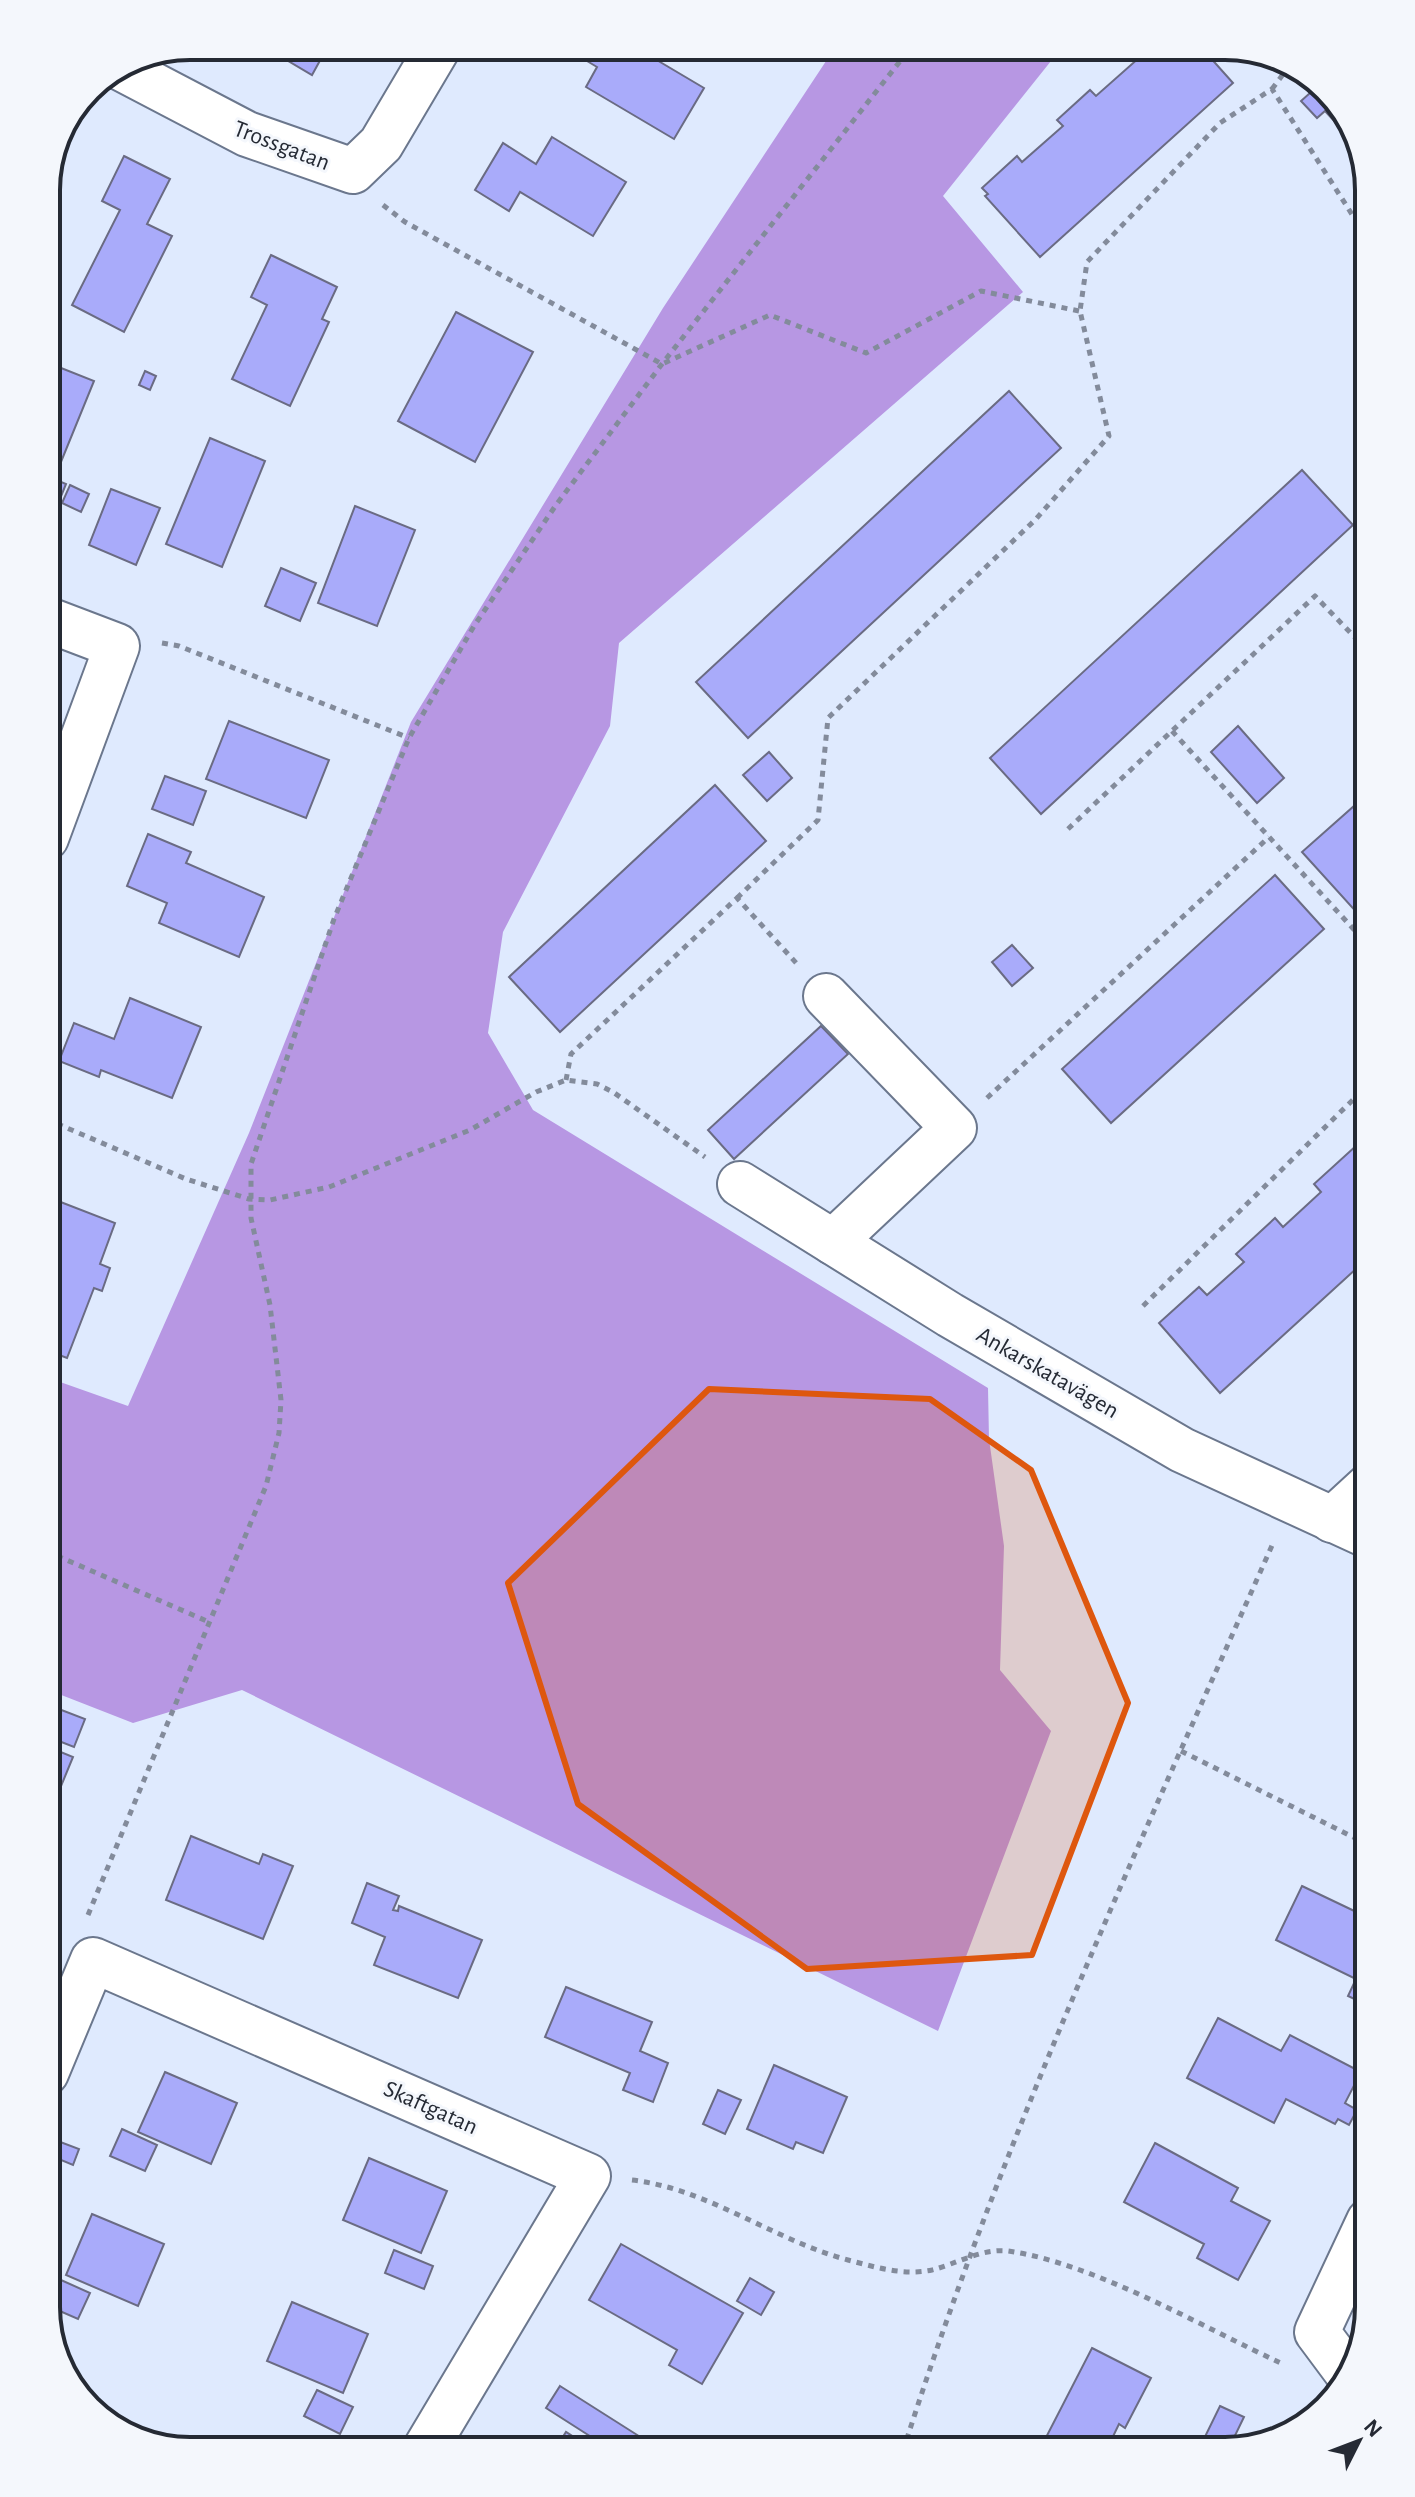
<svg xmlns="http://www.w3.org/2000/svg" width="1415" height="2497" font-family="'Alegreya Sans',sans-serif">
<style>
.forest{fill:#b797e3}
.building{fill:#a9abfa;stroke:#6a6b83;stroke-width:2}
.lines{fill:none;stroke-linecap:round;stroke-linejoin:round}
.minor-casing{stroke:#6b778d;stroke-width:48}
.path{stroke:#838b9b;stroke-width:5;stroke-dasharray:6 6;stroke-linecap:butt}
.minor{stroke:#fff;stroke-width:44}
.marked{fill:#de570e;fill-opacity:0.2;stroke:#de570e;stroke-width:6;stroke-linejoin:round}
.labels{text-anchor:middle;stroke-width:6;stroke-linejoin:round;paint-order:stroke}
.street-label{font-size:24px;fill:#252a34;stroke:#f4f7fc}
.rim{fill:none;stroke:#252a34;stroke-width:4}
</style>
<rect width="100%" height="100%" fill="#dfeafe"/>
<path class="forest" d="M836 46H1063L943 196 1023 292 619 643 610 726 503 932 488 1033 533 1110 988 1388 989 1439 1004 1546 1000 1670 1051 1731 938 2031 242 1690 133 1723 46 1689V1377L128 1406 249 1133 411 722 663 308Z"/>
<g class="building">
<path d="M263 46H328L312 75Z"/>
<path d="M562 46H633L704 88 674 139 586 87 597 67Z"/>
<path d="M1137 46H1200L1233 83 1040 257 985 196 988 194 982 188 1017 156 1022 162 1063 126 1057 120 1090 90 1096 96 1140 57 1133 50Z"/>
<path d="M1314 80 1354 126 1359 148 1325 111 1317 118 1301 101 1310 93 1305 88Z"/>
<path d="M552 137 626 182 593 236 520 192 509 211 475 190 503 143 536 164Z"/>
<path d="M124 156 170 179 147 224 172 236 124 332 72 305 120 210 102 201Z"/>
<path d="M271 255 337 287 322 319 329 322 290 406 232 379 267 305 251 297Z"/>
<path d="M456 312 533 352 475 462 398 421Z"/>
<path d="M46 362 94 381 54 479 66 484 49 526 46 525Z"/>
<path d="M145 371 156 376 150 390 139 385Z"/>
<path d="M1009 391 1061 448 748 738 696 682Z"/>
<path d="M210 438 265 461 222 567 166 544Z"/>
<path d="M1302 470 1353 525 1041 814 990 758Z"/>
<path d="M70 485 89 494 81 512 62 503Z"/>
<path d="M111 489 160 508 136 565 89 545Z"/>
<path d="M355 506 415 530 377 626 318 603Z"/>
<path d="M281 568 316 583 300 621 265 606Z"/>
<path d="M229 721 329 760 306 818 206 779Z"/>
<path d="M1238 726 1284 778 1257 803 1211 752Z"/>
<path d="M769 752 792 778 767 801 743 775Z"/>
<path d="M165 776 206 791 193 825 152 809Z"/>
<path d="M715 785 766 841 560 1032 509 977Z"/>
<path d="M1354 806 1369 823V926L1302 852Z"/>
<path d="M148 834 191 852 186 863 264 897 239 957 159 923 167 903 127 886Z"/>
<path d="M1275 875 1324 929 1111 1123 1062 1069Z"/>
<path d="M1012 945 1033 968 1012 986 992 962Z"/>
<path d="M130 998 201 1027 172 1098 101 1070 99 1077 59 1061 74 1023 114 1039Z"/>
<path d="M821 1026 848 1054 734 1159 708 1130Z"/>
<path d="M1369 1134V1257L1220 1393 1159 1323 1199 1287 1207 1295 1244 1262 1236 1254 1275 1218 1283 1227 1321 1192 1314 1184Z"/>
<path d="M58 1201 115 1223 100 1264 110 1268 102 1291 94 1288 67 1358 46 1350V1232Z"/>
<path d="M51 1706 85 1719 74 1747 46 1736V1719Z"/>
<path d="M46 1746 73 1757 52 1808 46 1806Z"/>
<path d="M191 1836 259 1864 263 1854 293 1866 263 1939 166 1900Z"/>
<path d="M367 1883 399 1896 393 1910 398 1911 399 1906 482 1940 458 1998 374 1965 385 1937 352 1923Z"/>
<path d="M1302 1886 1369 1918V2006L1348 1996 1356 1979 1276 1940Z"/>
<path d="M566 1987 652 2022 640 2051 668 2063 653 2102 623 2090 630 2073 545 2037Z"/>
<path d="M1218 2018 1281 2051 1290 2035 1361 2072 1345 2103 1357 2110 1349 2125 1338 2119 1335 2124 1286 2099 1274 2123 1187 2078Z"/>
<path d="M774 2065 847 2097 823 2153 796 2142 793 2149 747 2129Z"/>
<path d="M165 2072 237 2103 211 2164 138 2132Z"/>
<path d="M718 2090 741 2100 725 2134 703 2124Z"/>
<path d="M122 2129 157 2145 145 2171 110 2156Z"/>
<path d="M55 2140 79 2149 73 2165 49 2155Z"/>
<path d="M1155 2143 1238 2188 1231 2201 1270 2221 1238 2280 1197 2258 1204 2244 1124 2202Z"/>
<path d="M369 2158 447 2191 421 2253 343 2220Z"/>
<path d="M92 2214 164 2244 138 2306 66 2275Z"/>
<path d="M621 2244 743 2313 702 2384 669 2365 677 2350 589 2300Z"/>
<path d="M394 2250 433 2266 424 2289 385 2273Z"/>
<path d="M52 2276 90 2293 78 2319 46 2305V2289Z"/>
<path d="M750 2278 774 2292 761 2315 737 2301Z"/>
<path d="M292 2302 368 2334 343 2393 267 2361Z"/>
<path d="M1092 2348 1151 2378 1125 2428 1119 2424 1106 2451H1039Z"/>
<path d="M560 2386 653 2445 650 2451H554L566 2432 591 2448 596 2440 546 2408Z"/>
<path d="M317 2390 353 2407 340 2434 304 2416Z"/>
<path d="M1220 2406 1244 2417 1228 2450 1198 2451Z"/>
</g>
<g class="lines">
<g class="minor-casing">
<g id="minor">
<path d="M119 67 247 134 353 171 381 144 439 46"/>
<path d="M46 838 117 646 46 619"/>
<path d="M826 996 954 1128 833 1242"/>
<path d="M740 1184 950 1315 1182 1450 1369 1536"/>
<path d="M1332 1520 1369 1486"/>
<path d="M46 2073 93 1960 588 2176 424 2451"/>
<path d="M1349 2375 1317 2332 1369 2221"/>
</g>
</g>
<g class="path">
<path d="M1272 89 1290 65"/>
<path d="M383 205 405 222 662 364 770 315 866 353 981 291 1079 311"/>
<path d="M162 643 179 646 409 738"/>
<path d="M1172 731 1369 946"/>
<path d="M1068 829 1315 596 1369 652"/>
<path d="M737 898 818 820 828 718 1035 520 1109 436 1080 311 1087 262 1220 123 1272 89 1369 241"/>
<path d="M566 1080 571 1054 737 898 798 965"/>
<path d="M987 1098 1269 837"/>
<path d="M46 1119 186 1179 249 1199 270 1200 329 1187 470 1130 536 1092 566 1080 597 1084 613 1092 705 1157"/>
<path d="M1143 1306 1369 1084"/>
<path d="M46 1551 209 1622"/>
<path d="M1181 1751 1369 1845"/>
<path d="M88 1915 266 1486 279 1433 281 1400 270 1305 251 1218V1164L334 919 409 738 474 626 556 505 662 364 912 46"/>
<path d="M632 2180C709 2189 773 2240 848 2260 875 2267 903 2276 932 2270 956 2264 982 2248 1008 2251 1094 2263 1202 2327 1283 2364"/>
<path d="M903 2451C1002 2138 1141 1841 1274 1541"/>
</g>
<use href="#minor" class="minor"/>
</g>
<path class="marked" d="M709 1389 930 1399 1031 1470 1128 1703 1032 1955 807 1969 578 1804 508 1583Z"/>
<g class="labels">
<g class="street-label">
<text transform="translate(282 145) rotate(21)" y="8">Trossgatan</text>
<text transform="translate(1048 1372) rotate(30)" y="8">Ankarskatavägen</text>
<text transform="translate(431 2107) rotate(24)" y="8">Skaftgatan</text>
</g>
</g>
<path d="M0 0H1415V2497H0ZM190 60H1225A130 130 0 0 1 1355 190V2307A130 130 0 0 1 1225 2437H190A130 130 0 0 1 60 2307V190A130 130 0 0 1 190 60Z" fill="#f4f7fc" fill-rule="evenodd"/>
<path class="rim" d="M190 60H1225A130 130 0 0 1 1355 190V2307A130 130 0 0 1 1225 2437H190A130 130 0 0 1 60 2307V190A130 130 0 0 1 190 60Z"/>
<g transform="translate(1359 2441) rotate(48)" stroke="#f4f7fc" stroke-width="6" paint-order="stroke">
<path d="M0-6L14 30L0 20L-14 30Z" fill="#252a34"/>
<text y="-12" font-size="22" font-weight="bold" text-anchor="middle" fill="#252a34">N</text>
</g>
</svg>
